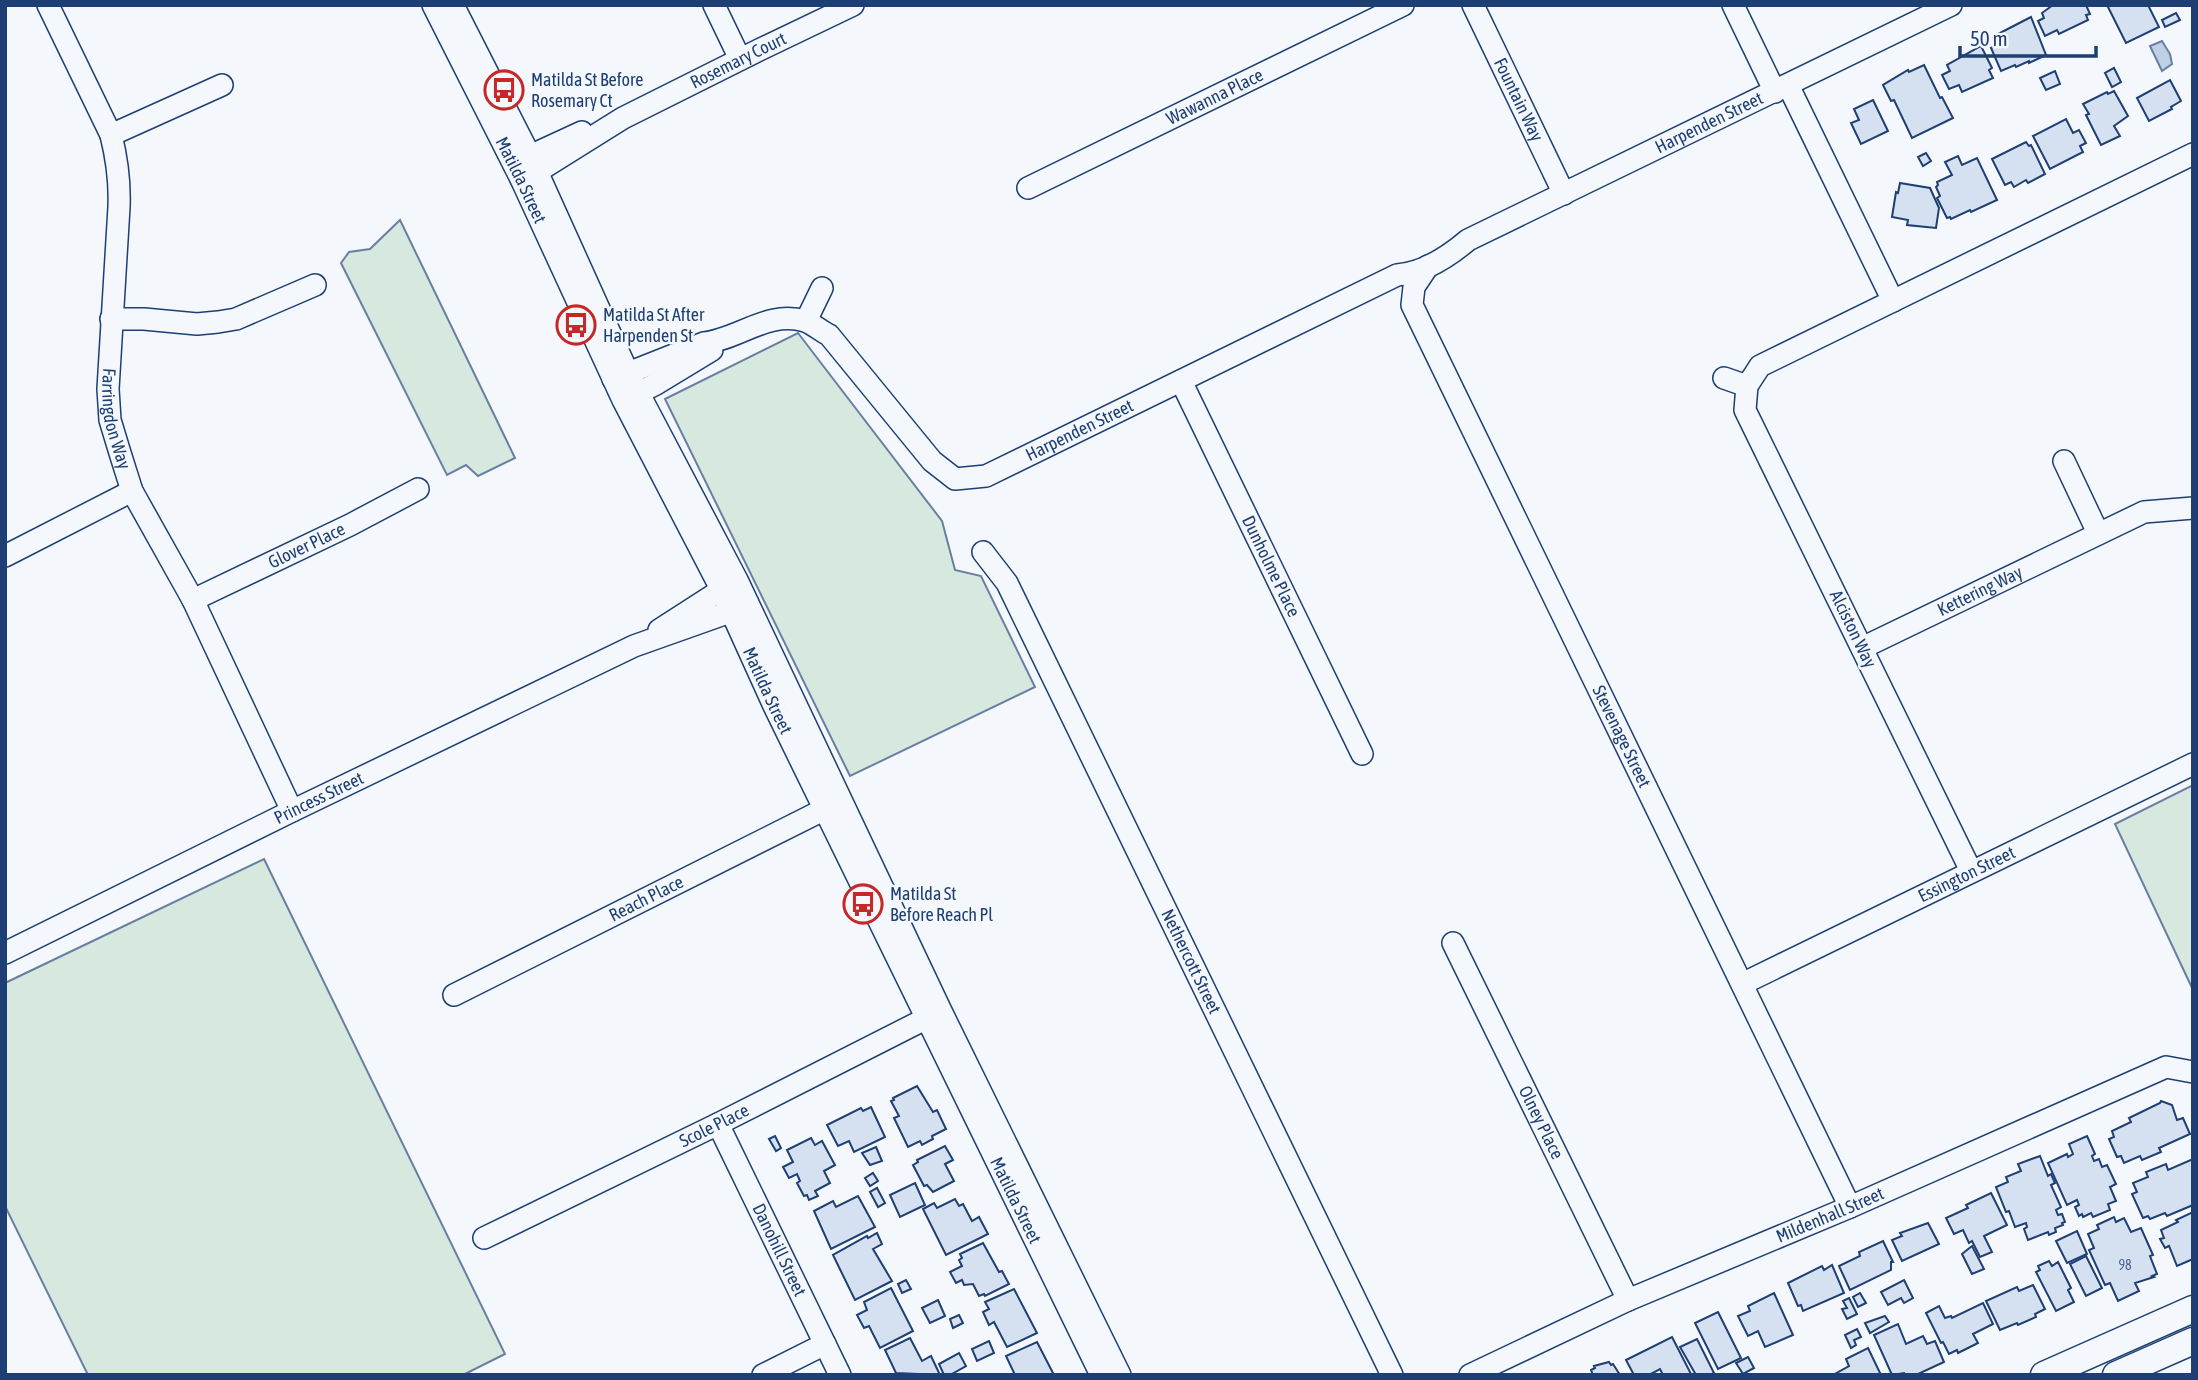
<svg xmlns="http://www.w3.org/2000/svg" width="2198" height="1380" font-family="'Asap Condensed',sans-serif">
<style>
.green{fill:#d7e8df;stroke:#687fa3;stroke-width:2}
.water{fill:#bed0e5;stroke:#687fa3;stroke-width:2}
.building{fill:#d5e0f0;stroke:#1d3f73;stroke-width:2}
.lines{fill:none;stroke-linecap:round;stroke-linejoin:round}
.minor-casing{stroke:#1d3f73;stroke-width:24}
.major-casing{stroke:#1d3f73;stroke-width:29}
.minor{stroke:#f4f7fb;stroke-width:21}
.major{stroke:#f4f7fb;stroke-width:26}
.labels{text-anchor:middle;stroke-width:5;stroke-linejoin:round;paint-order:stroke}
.number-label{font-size:14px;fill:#4b6792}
.street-label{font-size:18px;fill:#1d3f73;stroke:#f4f7fb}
.poi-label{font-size:18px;fill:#1d3f73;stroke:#f4f7fb;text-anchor:start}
</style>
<rect width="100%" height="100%" fill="#f4f7fb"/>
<g class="green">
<path d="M400 220 515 458 478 476 466 465 447 475 341 263 349 252 370 249Z"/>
<path d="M798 333 942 521 955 570 981 576 1035 687 850 776 665 399Z"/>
<path d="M2193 785V990L2115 824Z"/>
<path d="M264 859 505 1354 463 1375H88L5 1206V983Z"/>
</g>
<path class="water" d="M2162 41 2170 54 2172 64 2162 71 2150 46Z"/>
<g class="building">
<path d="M2053 5H2086L2090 14 2086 15 2088 20 2059 34 2057 30 2045 36 2038 21 2044 18 2042 13Z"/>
<path d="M2107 5H2148L2159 27 2126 43Z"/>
<path d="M2176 13 2180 20 2165 27 2162 20Z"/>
<path d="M2031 17 2046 55 2029 63V61L2016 67 2015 65 2001 71 1991 48 2002 42 1998 34Z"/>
<path d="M1981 46 1992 68 1989 70 1993 78 1962 92 1959 85 1949 89 1942 75 1950 71 1947 65Z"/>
<path d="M1924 65 1940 98 1942 97 1953 118 1912 138 1894 100 1891 101 1883 85 1908 70 1909 72Z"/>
<path d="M2114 68 2121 82 2112 87 2105 73Z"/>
<path d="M2055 71 2060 84 2046 90 2040 78Z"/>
<path d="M2170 80 2181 101 2171 107 2172 109 2149 121 2137 98Z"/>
<path d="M2114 91 2128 116 2114 126 2120 136 2101 145 2086 115 2089 114 2083 104 2107 92 2108 94Z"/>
<path d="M1873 100 1888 131 1861 144 1851 123 1859 120 1854 109Z"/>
<path d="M2066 119 2073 133 2079 130 2086 143 2080 146 2083 152 2050 169 2033 136Z"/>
<path d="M2026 142 2029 146 2031 145 2045 174 2028 183 2026 180 2014 187 2011 182 2005 185 1992 159Z"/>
<path d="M1926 153 1931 161 1923 166 1918 157Z"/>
<path d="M1958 156 1962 165 1977 158 1997 200 1971 212 1970 210 1951 219 1950 217 1947 218 1937 198 1940 196 1936 187 1938 185 1937 182 1952 175 1945 162Z"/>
<path d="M1900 183 1930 188 1939 208 1936 228 1907 225 1908 220 1892 217 1896 192 1898 193Z"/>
<path d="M917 1086 933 1112 937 1110 946 1129 932 1136 933 1139 922 1145 920 1141 908 1147 894 1118 899 1116 891 1101 894 1100 893 1098Z"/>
<path d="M2161 1101 2172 1105 2177 1120 2183 1118 2190 1134 2159 1148 2161 1152 2142 1160 2140 1156 2124 1163 2121 1156 2117 1157 2109 1139 2114 1137 2112 1131 2131 1122 2129 1118 2160 1103Z"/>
<path d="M871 1107 885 1137 854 1152 849 1141 838 1146 827 1125 861 1108 863 1111Z"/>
<path d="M775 1136 781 1148 776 1151 769 1139Z"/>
<path d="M2087 1136 2095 1154 2092 1156 2094 1161 2099 1159 2102 1167 2107 1165 2116 1184 2110 1187 2116 1201 2108 1204 2110 1210 2093 1217 2091 1213 2083 1217 2082 1214 2079 1216 2075 1207 2079 1205 2077 1200 2067 1205 2048 1163 2067 1154 2068 1157 2073 1154 2069 1144Z"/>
<path d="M811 1138 815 1145 822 1141 835 1165 824 1171 830 1183 815 1191 818 1196 809 1200 807 1195 804 1196 797 1183 800 1181 797 1174 789 1178 783 1167 793 1162 787 1150Z"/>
<path d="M945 1146 953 1160 945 1164 954 1181 933 1192 927 1185 924 1186 913 1165 918 1162 917 1160Z"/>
<path d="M876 1147 882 1161 870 1165 862 1153Z"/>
<path d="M2040 1156 2048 1176 2051 1174 2055 1183 2051 1185 2061 1207 2056 1210 2058 1215 2062 1214 2065 1222 2062 1223 2063 1225 2055 1228 2056 1232 2049 1235 2048 1232 2028 1240 2024 1229 2027 1227 2026 1223 2015 1227 2009 1211 2006 1212 1996 1187 2008 1182 2006 1177 2021 1171 2018 1164Z"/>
<path d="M2193 1159V1205L2167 1216 2165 1213 2150 1219 2148 1216 2143 1218 2132 1194 2137 1192 2133 1183 2148 1177 2146 1172 2166 1164 2168 1170Z"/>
<path d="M873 1173 878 1181 870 1186 865 1178Z"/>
<path d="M915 1183 925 1205 900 1217 890 1195Z"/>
<path d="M877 1188 885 1203 878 1207 870 1192Z"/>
<path d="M1991 1193 2007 1225 1984 1236 1992 1252 1980 1257 1972 1241 1969 1243 1963 1230 1954 1234 1946 1218 1968 1208 1966 1205Z"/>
<path d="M858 1196 875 1227 831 1249 814 1211 833 1201 836 1207Z"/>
<path d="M955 1199 959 1206 963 1204 972 1221 979 1217 988 1234 946 1255 923 1209 934 1203 937 1208Z"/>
<path d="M2193 1212V1259L2177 1266 2169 1246 2165 1248 2160 1239 2164 1238 2161 1230 2178 1222 2176 1220Z"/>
<path d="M2114 1217 2116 1222 2124 1218 2131 1232 2141 1228 2153 1255 2150 1256 2157 1274 2152 1276 2154 1277 2135 1283 2139 1291 2118 1301 2110 1283 2105 1285 2089 1250 2094 1248 2088 1234 2099 1229 2097 1225Z"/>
<path d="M1928 1223 1939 1244 1902 1261 1892 1240 1902 1236 1900 1233Z"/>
<path d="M2077 1231 2087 1254 2067 1263 2056 1241Z"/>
<path d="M877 1233 882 1244 873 1249 892 1281 855 1300 833 1255 867 1236 868 1238Z"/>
<path d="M1883 1241 1893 1262H1891V1270L1850 1290 1839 1266 1860 1256 1859 1252Z"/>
<path d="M983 1243 999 1272 1002 1271 1009 1284 985 1296 984 1294 979 1296 973 1284 964 1285 962 1280 956 1283 950 1272 962 1266 959 1260 962 1258 960 1254Z"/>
<path d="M1972 1246 1984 1269 1972 1274 1962 1254Z"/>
<path d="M2086 1256 2102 1288 2086 1296 2070 1264Z"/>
<path d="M2049 1261 2052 1266 2058 1262 2071 1288 2068 1290 2074 1302 2056 1311 2036 1272 2040 1270 2038 1266Z"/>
<path d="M1832 1265 1844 1293 1803 1311 1801 1305 1798 1306 1788 1283 1822 1266 1824 1270Z"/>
<path d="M906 1280 911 1289 902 1293 898 1284Z"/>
<path d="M1904 1280 1913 1298 1904 1303 1901 1298 1888 1305 1881 1292Z"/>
<path d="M2033 1285 2045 1309 2035 1314 2036 1317 2018 1325 2017 1323 2000 1330 1986 1301 2017 1287 2019 1291Z"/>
<path d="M891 1288 913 1331 880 1348 869 1326 864 1328 857 1315 867 1310 864 1302Z"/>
<path d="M1014 1289 1037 1333 1007 1347 994 1322 989 1325 983 1312 989 1309 985 1302Z"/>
<path d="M1774 1293 1793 1335 1765 1347 1758 1331 1748 1336 1738 1316 1750 1311 1748 1306Z"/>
<path d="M1860 1293 1866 1303 1858 1307 1853 1297Z"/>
<path d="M1849 1298 1857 1314 1847 1319 1842 1309 1847 1308 1843 1301Z"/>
<path d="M938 1300 945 1316 930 1323 922 1308Z"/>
<path d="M1983 1303 1993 1324 1973 1334 1978 1343 1958 1353 1957 1350 1949 1354 1943 1342 1941 1343 1926 1313 1939 1306 1945 1318 1951 1316 1952 1318Z"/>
<path d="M1718 1312 1741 1358 1718 1369 1695 1323Z"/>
<path d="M959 1315 963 1323 953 1328 950 1319Z"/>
<path d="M1885 1316 1889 1322 1870 1333 1865 1323Z"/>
<path d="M1898 1324 1906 1344 1923 1336 1927 1344 1935 1341 1944 1362 1916 1375H1905L1904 1373 1892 1375 1874 1335Z"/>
<path d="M1857 1329 1861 1337 1854 1340 1856 1345 1851 1348 1845 1335Z"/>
<path d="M1672 1337 1691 1374 1663 1375 1660 1369 1649 1375H1634L1626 1360Z"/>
<path d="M910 1338 922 1361 931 1356 940 1375 896 1373 885 1350Z"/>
<path d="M1697 1339 1714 1373 1710 1375H1696L1680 1347Z"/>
<path d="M989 1341 994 1353 977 1361 972 1349Z"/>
<path d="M1037 1342 1054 1375H1015L1006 1356Z"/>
<path d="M1868 1348 1881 1375H1833L1849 1366 1846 1359Z"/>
<path d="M959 1353 966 1366 950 1375H944L939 1364Z"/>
<path d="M1748 1357 1754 1368 1743 1374 1736 1363Z"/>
<path d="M1609 1362 1611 1365 1613 1364 1620 1375H1593L1591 1370 1595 1368 1594 1366Z"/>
</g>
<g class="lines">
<g class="minor-casing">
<g id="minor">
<path id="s1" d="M48 5 111 135C117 159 120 182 119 207L108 389 110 420 120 453 132 491 193 600 292 811"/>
<path id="s2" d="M433 5 522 181 623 400 721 589 774 706 1101 1375"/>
<path d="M453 5 530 156 628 373 737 580 941 1011 1120 1375"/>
<path d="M714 5 740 59"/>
<path id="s3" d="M1473 5 1564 194"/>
<path d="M1733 5 1775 92"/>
<path d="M1788 85 1893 301"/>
<path d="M111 135 222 85"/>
<path d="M519 161 582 132"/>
<path id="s4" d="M527 178 623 118 759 50 853 5"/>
<path id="s5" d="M1028 188 1403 5"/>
<path id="s6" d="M1428 266 1414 287 1412 305 1850 1207"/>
<path d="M111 319H144L197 324 218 322 236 319 315 285"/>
<path d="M806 321 822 288"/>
<path d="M1724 378 1747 386"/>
<path id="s7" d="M613 379 704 343C739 339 768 310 805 321 813 324 821 331 829 335L932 461 955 479 986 476 1397 275C1424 273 1448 257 1468 240L1951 5"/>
<path id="s8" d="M1181 381 1362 754"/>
<path d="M628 398 656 384 712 350"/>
<path d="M2064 461 2098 533"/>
<path id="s9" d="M983 552 1007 583 1392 1375"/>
<path d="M5 556 132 491"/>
<path id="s10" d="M193 600 350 525 418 489"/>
<path d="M659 630 732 583"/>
<path id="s11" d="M1862 648 2144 512 2193 508"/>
<path d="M1971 871 1745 410 1747 386 1760 366 2193 154"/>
<path id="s12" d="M1453 943 1628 1300"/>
<path id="s13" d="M5 953 292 811 634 646 744 607"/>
<path id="s14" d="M1742 984 2193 764"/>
<path id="s15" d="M454 995 835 804"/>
<path id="s16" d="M718 1124 840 1375"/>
<path id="s17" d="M484 1238 718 1124 939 1012"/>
<path d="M763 1375 825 1344"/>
<path id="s18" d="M1470 1375 1628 1300 1850 1207 2166 1067 2193 1072"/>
</g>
</g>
<g class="major-casing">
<g id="major">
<path d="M2044 1375 2193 1309"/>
<path d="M2116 1375 2193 1341"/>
</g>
</g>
<use href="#minor" class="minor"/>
<use href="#major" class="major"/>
</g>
<defs>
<g id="bus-ring" transform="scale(2.0125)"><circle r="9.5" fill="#f4f7fb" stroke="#c62828" stroke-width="1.5"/><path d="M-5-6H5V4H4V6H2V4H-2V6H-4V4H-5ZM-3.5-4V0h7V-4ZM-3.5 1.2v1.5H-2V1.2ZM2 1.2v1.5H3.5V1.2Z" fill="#c62828"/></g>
</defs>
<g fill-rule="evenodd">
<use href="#bus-ring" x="504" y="90"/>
<use href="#bus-ring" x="576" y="325"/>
<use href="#bus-ring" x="863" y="904"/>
</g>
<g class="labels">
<g class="number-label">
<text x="2125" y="1270">98</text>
</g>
<g class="street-label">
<text dy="6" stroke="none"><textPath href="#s4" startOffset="242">Rosemary Court</textPath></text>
<text dy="6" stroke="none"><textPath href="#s5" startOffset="208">Wawanna Place</textPath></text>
<text dy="6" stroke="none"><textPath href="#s3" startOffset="105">Fountain Way</textPath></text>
<text dy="6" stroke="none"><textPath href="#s7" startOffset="1260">Harpenden Street</textPath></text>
<text dy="6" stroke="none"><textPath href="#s2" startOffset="196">Matilda Street</textPath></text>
<text dy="6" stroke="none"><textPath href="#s1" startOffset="430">Farringdon Way</textPath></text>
<text dy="6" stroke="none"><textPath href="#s7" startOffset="558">Harpenden Street</textPath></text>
<text dy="6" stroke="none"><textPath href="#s10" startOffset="126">Glover Place</textPath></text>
<text dy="6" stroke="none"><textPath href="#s8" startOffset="206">Dunholme Place</textPath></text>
<text dy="6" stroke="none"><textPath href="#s11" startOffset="131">Kettering Way</textPath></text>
<text transform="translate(1853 629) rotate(64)" y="6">Alciston Way</text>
<text dy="6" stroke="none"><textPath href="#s2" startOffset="763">Matilda Street</textPath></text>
<text dy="6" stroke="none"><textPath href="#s6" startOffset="523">Stevenage Street</textPath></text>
<text dy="6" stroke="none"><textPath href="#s13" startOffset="350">Princess Street</textPath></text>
<text dy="6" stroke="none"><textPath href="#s14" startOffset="250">Essington Street</textPath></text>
<text dy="6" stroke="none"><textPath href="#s15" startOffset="215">Reach Place</textPath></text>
<text dy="6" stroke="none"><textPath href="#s9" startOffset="460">Nethercott Street</textPath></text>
<text dy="6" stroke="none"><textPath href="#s12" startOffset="200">Olney Place</textPath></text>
<text dy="6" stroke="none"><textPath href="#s17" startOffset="256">Scole Place</textPath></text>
<text dy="6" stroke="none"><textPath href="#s2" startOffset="1330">Matilda Street</textPath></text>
<text dy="6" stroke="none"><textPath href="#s18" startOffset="394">Mildenhall Street</textPath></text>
<text dy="6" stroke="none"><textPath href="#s16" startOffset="140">Danohill Street</textPath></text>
</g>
<g class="poi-label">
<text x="531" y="86">Matilda St Before<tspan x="531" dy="21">Rosemary Ct</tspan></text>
<text x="603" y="321">Matilda St After<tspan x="603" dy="21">Harpenden St</tspan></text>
<text x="890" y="900">Matilda St<tspan x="890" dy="21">Before Reach Pl</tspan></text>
</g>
</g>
<rect width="2198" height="1380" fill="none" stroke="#1d3f73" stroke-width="14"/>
<path d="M1960 46v10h136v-10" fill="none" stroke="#1d3f73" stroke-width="3.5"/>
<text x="1970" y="46" font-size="21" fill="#1d3f73" stroke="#f4f7fb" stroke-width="5" paint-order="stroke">50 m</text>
</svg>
